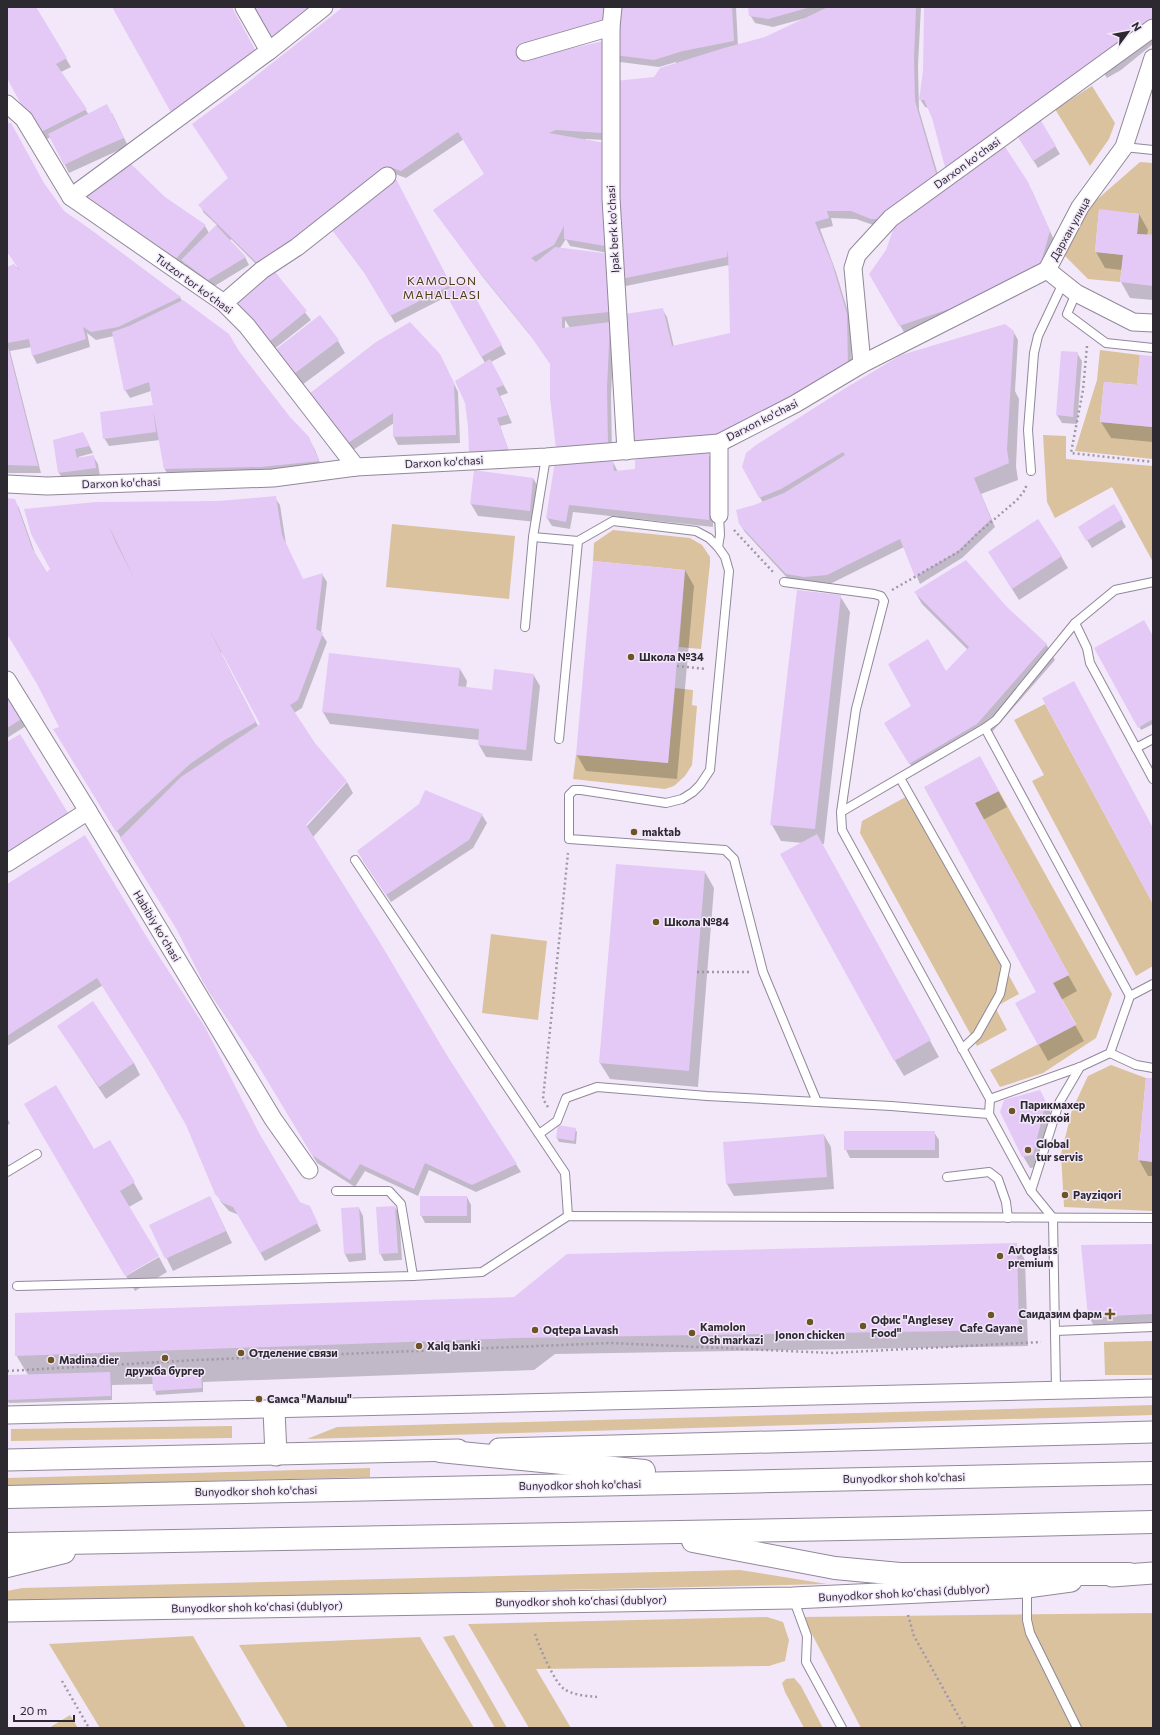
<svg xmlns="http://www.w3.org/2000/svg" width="1160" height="1735" font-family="Commissioner,sans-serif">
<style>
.green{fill:#d9c29d}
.shadow{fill:#0003;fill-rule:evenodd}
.building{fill:#e4c9f7;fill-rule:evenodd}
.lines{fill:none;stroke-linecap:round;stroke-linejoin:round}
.service-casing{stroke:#918899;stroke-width:10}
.minor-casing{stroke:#918899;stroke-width:19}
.tertiary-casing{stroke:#918899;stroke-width:23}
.primary-casing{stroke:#918899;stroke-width:24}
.path{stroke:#a098a6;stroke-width:2.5;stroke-dasharray:2 3;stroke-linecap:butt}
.service{stroke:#fff;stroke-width:8}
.minor{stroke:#fff;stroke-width:17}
.tertiary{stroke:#fff;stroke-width:21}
.primary{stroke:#fff;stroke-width:22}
.poi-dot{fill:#6e5425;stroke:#f2e8fa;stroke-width:1.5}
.labels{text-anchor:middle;stroke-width:3;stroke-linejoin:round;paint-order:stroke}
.street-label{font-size:11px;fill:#2d2930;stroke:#f2e8fa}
.poi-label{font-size:11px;font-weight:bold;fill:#2d2930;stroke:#f2e8fa;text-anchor:start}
.neighbourhood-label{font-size:12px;letter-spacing:1px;fill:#513c17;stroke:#f2e8fa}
</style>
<rect width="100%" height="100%" fill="#f2e8fa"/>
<g class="green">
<path d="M1092 86 1115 123 1109 139 1090 166 1055 109Z"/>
<path d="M1140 162 1153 163V235L1137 234 1139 214 1099 210 1095 252 1123 255 1120 282 1088 279 1062 253 1069 224Z"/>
<path d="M1100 350 1140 355 1137 385 1104 382 1100 422 1151 427 1153 411V459L1075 451 1097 380Z"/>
<path d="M1043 435 1066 436V459L1153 466V562L1112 487 1055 518 1047 502Z"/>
<path d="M392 524 515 536 509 599 386 587Z"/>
<path d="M613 530 690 538 702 545 710 557V563L701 649 679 647 685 570 593 561 594 543Z"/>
<path d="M675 688 693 690 692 705 697 706 692 765 685 776 674 786 665 789 573 779 576 755 668 763Z"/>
<path d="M1045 704 1153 904V966L1136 976 1032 781 1044 775 1014 720Z"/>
<path d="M999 791 1112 994 1096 1038 1043 1073 1000 1087 990 1070 1076 1024 1053 983 1069 975 975 803Z"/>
<path d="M911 794 1019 994 995 1007 1007 1030 977 1046 860 833 862 821Z"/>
<path d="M491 934 547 941 538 1020 482 1013Z"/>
<path d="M1111 1065 1146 1078 1138 1160 1153 1162V1211L1064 1207 1061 1154 1072 1110 1088 1076Z"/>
<path d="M1153 1341V1375H1105L1104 1342Z"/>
<path d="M1153 1405V1415L307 1439 337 1427Z"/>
<path d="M232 1426V1438L11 1441V1429Z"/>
<path d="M370 1468V1477L7 1486V1478Z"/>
<path d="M740 1570 827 1584 7 1602V1591L22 1588Z"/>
<path d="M1153 1613V1728H861L803 1617Z"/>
<path d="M767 1617 783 1622 789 1640 785 1661 769 1666 536 1669 571 1728H529L468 1624Z"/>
<path d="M454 1635 507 1728H495L443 1637Z"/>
<path d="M193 1636 246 1728H100L49 1644Z"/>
<path d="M420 1637 474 1728H288L239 1645Z"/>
<path d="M794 1678 801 1686 823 1728H804L785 1692 782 1683 786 1679Z"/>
<path d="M70 1715 78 1728H49Z"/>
</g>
<g class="shadow">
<path d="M7 7H35L71 67 61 72 89 115 112 113 128 146 69 173 51 137 43 141 7 74Z"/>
<path d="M346 7 526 59 603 42 606 140 585 139V140L604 144 615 324 610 325 614 331 611 396 612 454 534 340 482 276 434 210 485 174 464 139 406 178 395 174 393 176 452 287 465 280 506 354 491 362 508 393 500 396 512 423 500 426 511 457 474 461 485 363 448 296 395 323 369 279 330 226 272 270 311 320 269 353 265 273 231 239 230 241 245 257 249 265 213 287 187 268 184 263 178 270 86 209 164 198 205 226 209 233 217 225 204 213 200 205 229 178 243 87ZM566 239 570 246 608 253V255L560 248ZM565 320 570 328 565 329Z"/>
<path d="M620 7H736L738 46 766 38 806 18 773 27 755 23 750 15V7H921L918 66 919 110 941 185 876 226 856 219 831 218 833 226 820 229 836 272 851 322 852 376 797 405 686 447 662 309 667 317 674 347 731 334 729 265 626 286 622 278 654 78 676 64V62L659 67 620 62 616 54Z"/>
<path d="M925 7H1153V44L1121 70 1107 78 1102 70 933 118 929 108 925 107 920 99 924 71Z"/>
<path d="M1039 120 1060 154 1038 168 1022 142Z"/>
<path d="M7 124 44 185 63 212 180 297 182 301 238 352 289 417 308 437 315 450 324 473 171 480 164 468 160 440 109 446 104 438 152 407 154 411 151 391 130 398 125 390 114 336 96 340 87 333 90 347 37 364 33 356 32 347 10 351 41 473H7V268L18 267 7 251Z"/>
<path d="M1032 191 1054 240 1044 274 905 334 871 274 886 251Z"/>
<path d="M1139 214 1148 230 1147 236H1153V300L1130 298 1121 282 1122 270 1105 268 1096 252Z"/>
<path d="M1013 331 1018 340 1015 391 1019 399 1016 466 1018 480 981 494 995 527 962 558 920 584 904 547 832 583 809 585 791 582 745 532 740 524 763 503 743 467Z"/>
<path d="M338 341 345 353 298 388 272 353Z"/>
<path d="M1077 353 1082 361 1077 424 1062 423 1057 415Z"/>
<path d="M1141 356 1153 357V442L1111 438 1101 422 1138 386Z"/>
<path d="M444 363 458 392 460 443 398 445 394 437V423L353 450 315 402Z"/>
<path d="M54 440 87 441 93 453 78 457 79 458 93 456 98 464 100 476 64 481 59 473Z"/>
<path d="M708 454 713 462V527L573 512 570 529 552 526 547 518 591 463 613 462 618 472 636 470Z"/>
<path d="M533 478 540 490 536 522 478 516 471 504Z"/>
<path d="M275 498 280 505 286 544 303 580 322 574 327 582 321 633 327 642 302 708 294 713 305 825 307 826 347 782 353 793 313 837 447 1057 521 1172 476 1192 429 1170 418 1196 365 1171 355 1187 317 1163 262 1070 208 990 179 932 59 737 60 727 39 686 7 632V499L14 500 19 508 36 556 46 573 51 570 32 534 218 502ZM222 652 261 724 258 726 221 653Z"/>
<path d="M1114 506 1126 527 1092 548 1079 527Z"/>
<path d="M989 552 1061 556 1068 568 1019 600Z"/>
<path d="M685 570 694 586 677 779 586 771 577 755Z"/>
<path d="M915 592 1006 607 1046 644 1055 660 986 739 979 727 912 767 885 724 912 707 968 650 922 604Z"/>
<path d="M840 596 850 612 824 844H822L939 1057 904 1076 895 1061 803 843 781 841 772 825Z"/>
<path d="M1153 638V724L1141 730 1096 648Z"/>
<path d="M460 669 467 681 466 688 493 691 533 674 540 686 532 761 486 757 479 745V740L330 724 323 712Z"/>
<path d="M7 694 26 726 7 738Z"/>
<path d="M20 736 72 821 7 863V744Z"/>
<path d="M989 774 1007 807 983 820 1077 991 1061 1000 1084 1041 1048 1061 1016 1004 1037 992 925 788Z"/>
<path d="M482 815 487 823 473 848 391 902 362 859Z"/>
<path d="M705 872 714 888 698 1087 610 1079 600 1063Z"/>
<path d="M7 885 262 1141 299 1202 309 1207 321 1231 265 1261 239 1215 229 1211 221 1202 187 1125 155 1070 103 985 7 1046Z"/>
<path d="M58 1026 134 1063 140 1075 106 1099Z"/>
<path d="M1153 1080V1176H1148L1139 1160Z"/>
<path d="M1040 1091 1052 1115 1039 1167 1030 1168 1023 1156Z"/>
<path d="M7 1118 10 1123 7 1126Z"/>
<path d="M575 1129 577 1132 576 1144 559 1142 557 1138Z"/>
<path d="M934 1132 939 1140V1158H850L846 1150Z"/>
<path d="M824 1135 831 1147 834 1189 734 1196 727 1184 724 1143Z"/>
<path d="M110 1141 143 1199 129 1207 94 1151Z"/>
<path d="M210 1197 232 1243 173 1271 150 1225Z"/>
<path d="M467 1197 471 1205V1223H425L421 1215Z"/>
<path d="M395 1207 399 1214 402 1260 384 1261 380 1253Z"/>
<path d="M359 1208 363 1216 366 1260 349 1262 345 1254Z"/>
<path d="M1016 1244 1025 1260 1028 1346 555 1354 534 1370 203 1382V1392L156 1395 154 1384 112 1385V1400L9 1403 7 1400V1376L28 1375 16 1355 515 1298Z"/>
<path d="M1153 1245V1330L1098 1333 1089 1317Z"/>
<path d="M159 1257 167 1272 135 1291 126 1276Z"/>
</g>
<g class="building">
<path d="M7 7H36L67 58 56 64 87 109 37 134 7 78Z"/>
<path d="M112 7H232L258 55 173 116Z"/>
<path d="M249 7H312L272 43Z"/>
<path d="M343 7H607L605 27 518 51 520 60 604 41 602 133 556 130 549 133 605 143V246L564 239V226L554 245 531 258 536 262 555 247 611 254 609 312 562 317V328L610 322 607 388 608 446 556 449 550 398V364L528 332 476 268 433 210 484 174 458 132 401 171 390 167 261 267 198 205 228 178 192 124 242 87Z"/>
<path d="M619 7H732L734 41 683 51 654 60 615 55Z"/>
<path d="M748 7H811L768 19 749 16Z"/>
<path d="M828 7H916L914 58 915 101 937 177 886 219H871L851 211H827L829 218 815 222 832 263 847 314 848 368 720 433 681 440 629 443 619 315 663 308 672 346 730 333 728 250 727 257 621 279 615 81 654 77 660 68 724 48 765 37Z"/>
<path d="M924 7H1153V21L946 171 932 118 924 100H919L923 71Z"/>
<path d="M107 104 124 138 91 152 64 165 48 134Z"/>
<path d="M1040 119 1056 146 1033 161 1016 134Z"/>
<path d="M7 123H11L44 183 64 211 90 229 181 297 118 327 91 332 83 327 86 339 32 356 29 339 7 343V267L14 264 21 272 7 252Z"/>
<path d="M1002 142 1028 182 1050 231 1040 266 955 307 899 326 869 274 886 250 894 227Z"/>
<path d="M130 163 165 197 206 225 173 262 80 201Z"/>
<path d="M394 175 451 285 390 316 363 271 329 226Z"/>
<path d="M1099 209 1139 214 1137 234 1153 235V286L1120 282 1123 255 1095 252Z"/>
<path d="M216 225 246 257 208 280 181 260Z"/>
<path d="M271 267 307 311 264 346 225 303Z"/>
<path d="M465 279 502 345 481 357 444 291Z"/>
<path d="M183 300 229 334 239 351 290 417 309 437 319 461 261 467 164 469 153 409 156 432 103 439 100 412 153 405 149 382 124 391 112 332 129 326Z"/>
<path d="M320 315 339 340 290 377 271 353Z"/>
<path d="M410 322 440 354 454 383 456 435 393 437V413L348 443 309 394 376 342Z"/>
<path d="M1005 324 1014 331 1007 449 1009 463 974 478 991 519 958 551 915 577 900 539 827 575 804 577 786 574 739 524 736 510 754 505 784 493 845 455 843 452 781 489 759 498 742 467 746 453 756 445 844 389 901 355Z"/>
<path d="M7 347H8L38 466 7 465Z"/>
<path d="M1061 351 1078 352 1073 417 1056 415Z"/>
<path d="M1140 355 1153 356 1152 427 1100 422 1104 382 1137 385Z"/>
<path d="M490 359 504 385 496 388 508 415 497 418 508 449 469 453 468 426 465 403 455 381Z"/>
<path d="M83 432 90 446 75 449 77 458 94 455 96 468 58 473 53 440Z"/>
<path d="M709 453V520L569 505 566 522 546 518 555 461 591 462 613 461 614 471 635 469V460L651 457Z"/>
<path d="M474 470 533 478 530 511 470 504Z"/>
<path d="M276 496 282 535 303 579 323 573 316 629 323 633 298 700 290 705 315 743 347 781 306 825 379 941 448 1057 517 1164 472 1185 425 1163 414 1189 360 1164 350 1180 312 1155 256 1062 203 982 177 930 120 838 181 777 260 724 208 627 256 722 223 741 190 764 116 832 53 729 59 727 37 684 7 634V498L15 499 32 548 47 572 50 569 31 534 24 509 96 502 218 501ZM108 524 134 578 116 543Z"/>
<path d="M1114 504 1123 519 1086 541 1078 527Z"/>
<path d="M1038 519 1062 556 1012 589 988 552Z"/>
<path d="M966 560 1007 607 1047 644 977 724 909 764 884 723 911 706 888 664 928 639 946 671 969 647 914 592Z"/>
<path d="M593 561 685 570 668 763 576 755Z"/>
<path d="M797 590 841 595 815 829 770 825Z"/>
<path d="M1144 620 1153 636V719L1138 728 1094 648Z"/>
<path d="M329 653 460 668 458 686 492 690 494 669 534 674 526 750 478 745 479 729 322 712Z"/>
<path d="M1074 681 1153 828V904L1042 698Z"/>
<path d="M7 693 23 718 7 728Z"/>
<path d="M20 734 68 813 7 852V742Z"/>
<path d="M980 756 999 791 975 803 1069 975 1053 983 1076 1025 1038 1045 1015 1003 1036 992 924 787Z"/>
<path d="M425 790 483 814 469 840 386 895 357 851 419 804Z"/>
<path d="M817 834 931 1040 894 1061 780 854Z"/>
<path d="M85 835 151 944 205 1027 259 1133 300 1202 310 1206 318 1223 260 1253 233 1207 223 1203 215 1194 186 1125 150 1062 97 978 7 1036V884Z"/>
<path d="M616 864 705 871 689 1071 599 1063Z"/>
<path d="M93 1001 134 1063 99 1087 57 1026Z"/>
<path d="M1146 1078H1153V1162L1138 1160Z"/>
<path d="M56 1085 94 1149 110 1140 135 1182 120 1191 159 1256 125 1276 24 1104Z"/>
<path d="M1040 1090 1046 1102 1033 1155 1022 1157 1000 1112 1004 1100Z"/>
<path d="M558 1125 576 1128 574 1141 556 1138Z"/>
<rect x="844" y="1131" width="91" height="19"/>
<path d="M824 1134 827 1177 726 1184 723 1142Z"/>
<path d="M210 1196 226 1231 165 1259 149 1225Z"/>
<rect x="420" y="1196" width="47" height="20"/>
<path d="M395 1206 398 1253 379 1254 376 1207Z"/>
<path d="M359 1207 362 1253 344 1254 341 1208Z"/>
<path d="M1017 1243 1019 1330 516 1338 15 1356V1313L514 1297 567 1254Z"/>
<path d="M1153 1244V1314L1088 1317 1081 1245Z"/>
<path d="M201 1370 202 1388 153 1391 152 1374Z"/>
<path d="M110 1372 111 1396 7 1400V1375Z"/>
</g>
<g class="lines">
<g class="service-casing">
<g id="service">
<path d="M1124 147 1153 150"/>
<path d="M1076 293 1067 314 1106 343 1153 348"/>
<path d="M546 457 533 537 578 541 613 521 696 531 709 538 718 547 725 557 729 571 710 770 700 785 693 792 682 799 666 803 581 790H574L569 795V839L725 850 734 859 763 972 817 1102"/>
<path d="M1031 471 1028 430 1034 353 1038 336 1063 283"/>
<path d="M718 547 720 535 719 515"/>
<path d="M784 582 874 594 881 596 884 601 856 709 841 812 842 830 990 1099 989 1114 1031 1191"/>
<path d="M1075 623 1087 648 1090 663 1153 779"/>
<path d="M525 627 533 537"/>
<path d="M985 728 1130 996"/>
<path d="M559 739 578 541"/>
<path d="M1136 748 1153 739"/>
<path d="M900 778 1006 965 1000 994 977 1035 962 1049"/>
<path d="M841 812 985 728 996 720 1075 623 1115 590 1153 582"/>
<path d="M355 860 565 1173 568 1216"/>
<path d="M1110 1053 1136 1065 1153 1068"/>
<path d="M990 1099 1080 1067 1110 1053 1130 996 1153 984"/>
<path d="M539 1134 557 1121 566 1098 597 1087 707 1096 891 1106 989 1114"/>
<path d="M7 1172 37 1154"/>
<path d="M947 1177 989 1172 998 1179 1006 1202 1008 1218"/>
<path d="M336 1191H389L401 1204 413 1276"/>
<path d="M17 1286 413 1276 482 1272 568 1216 1153 1218"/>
<path d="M1055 1331 1153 1327"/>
<path d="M1056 1389 1053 1218 1031 1191 1059 1103 1080 1067"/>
<path d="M1027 1587V1620L1030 1633 1077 1728"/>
<path d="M793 1598 807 1636 806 1662 842 1728"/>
</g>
</g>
<g class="minor-casing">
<g id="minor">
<path d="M244 7 269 51"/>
<path d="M613 7 611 27V198L626 451"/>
<path d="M525 52 611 27"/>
<path d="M7 104 24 119 71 197 224 303 247 326 356 467"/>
<path d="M71 197 269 51 324 7"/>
<path d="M1047 270 1080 207 1124 147 1153 58"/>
<path d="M1047 270 1076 293 1133 322 1153 323"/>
<path d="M224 303 262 270 297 247 387 176"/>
<path d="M862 364 853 268 857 255 891 218 1153 28"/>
<path d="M719 443V515"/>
<path d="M7 484 47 486 273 478 356 467 546 457 719 443 795 404 862 364 1047 270"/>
<path d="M7 680 88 811 273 1119 309 1170"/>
<path d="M7 863 88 811"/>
<path d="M7 1415 1153 1388"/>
</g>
</g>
<g class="tertiary-casing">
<g id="tertiary">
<path d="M274 1410 276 1455"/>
<path d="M499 1449 1153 1432"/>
<path d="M7 1460 458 1450"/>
<path d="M1112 1576 1153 1573"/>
<path d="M7 1611 793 1598 1027 1587 1071 1581"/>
</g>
</g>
<g class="primary-casing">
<g id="primary">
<path d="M440 1451 644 1471"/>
<path d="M7 1497 1153 1473"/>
<path d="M693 1541 835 1568 900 1574H1129"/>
<path d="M7 1544 897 1528 1153 1522"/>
<path d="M7 1566 64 1552"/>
</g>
</g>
<g class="path">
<path d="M1087 346 1083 390 1071 453 1153 462"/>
<path d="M734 530 774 573"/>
<path d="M892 590 960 551 977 534 1017 500 1025 490 1027 483"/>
<path d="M677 666 706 669"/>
<path d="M697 972H749"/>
<path d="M548 1107 543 1099 568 853"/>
<path d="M7 1371 197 1360 611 1343 831 1353 1041 1342"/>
<path d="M908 1615 914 1636 965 1728"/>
<path d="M535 1634C539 1646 554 1682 564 1689 573 1695 586 1696 597 1697"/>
<path d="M62 1681 89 1728"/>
</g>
<use href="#service" class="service"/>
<use href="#minor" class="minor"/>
<use href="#tertiary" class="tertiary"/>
<use href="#primary" class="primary"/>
</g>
<g class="poi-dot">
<circle cx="631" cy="657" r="4"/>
<circle cx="634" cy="832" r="4"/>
<circle cx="656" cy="922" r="4"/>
<circle cx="1012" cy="1111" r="4"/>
<circle cx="1028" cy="1150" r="4"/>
<circle cx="1065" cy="1195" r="4"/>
<circle cx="1000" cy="1256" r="4"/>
<path d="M1108 1308h4v4h4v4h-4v4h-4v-4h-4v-4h4z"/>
<circle cx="991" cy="1315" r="4"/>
<circle cx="810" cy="1322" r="4"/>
<circle cx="863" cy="1326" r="4"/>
<circle cx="535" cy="1330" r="4"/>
<circle cx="692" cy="1333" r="4"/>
<circle cx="419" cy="1346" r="4"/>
<circle cx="241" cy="1353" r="4"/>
<circle cx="165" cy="1358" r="4"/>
<circle cx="51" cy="1360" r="4"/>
<circle cx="259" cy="1399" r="4"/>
</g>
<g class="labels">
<g class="street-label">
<text transform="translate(967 163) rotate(-36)" y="4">Darxon ko'chasi</text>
<text transform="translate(613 229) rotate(-93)" y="4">Ipak berk ko'chasi</text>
<text transform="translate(1070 229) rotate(-61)" y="4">Дархан улица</text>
<text transform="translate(194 284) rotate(36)" y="4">Tutzor tor ko‘chasi</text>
<text transform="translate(762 420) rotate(-27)" y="4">Darxon ko'chasi</text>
<text transform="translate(444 462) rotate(-3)" y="4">Darxon ko'chasi</text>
<text transform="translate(121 483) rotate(-2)" y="4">Darxon ko'chasi</text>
<text transform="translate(157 926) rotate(59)" y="4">Habibiy koʻchasi</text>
<text transform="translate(904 1478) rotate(-1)" y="4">Bunyodkor shoh ko'chasi</text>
<text transform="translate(580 1485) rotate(-1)" y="4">Bunyodkor shoh ko'chasi</text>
<text transform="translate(256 1491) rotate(-1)" y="4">Bunyodkor shoh ko'chasi</text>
<text transform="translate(904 1593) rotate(-3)" y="4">Bunyodkor shoh koʻchasi (dublyor)</text>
<text transform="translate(581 1601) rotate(-1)" y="4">Bunyodkor shoh koʻchasi (dublyor)</text>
<text transform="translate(257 1607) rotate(-1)" y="4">Bunyodkor shoh koʻchasi (dublyor)</text>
</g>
<g class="poi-label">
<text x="639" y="661">Школа №34</text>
<text x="642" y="836">maktab</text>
<text x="664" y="926">Школа №84</text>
<text x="1020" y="1109">Парикмахер<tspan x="1020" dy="13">Мужской</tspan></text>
<text x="1036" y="1148">Global<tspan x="1036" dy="13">tur servis</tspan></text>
<text x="1073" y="1199">Payziqori</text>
<text x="1008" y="1254">Avtoglass<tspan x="1008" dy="13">premium</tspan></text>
<text x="1102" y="1318" text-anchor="end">Саидазим фарм</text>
<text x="871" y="1324">Офис "Anglesey<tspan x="871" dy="13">Food"</tspan></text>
<text x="700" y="1331">Kamolon<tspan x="700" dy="13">Osh markazi</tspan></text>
<text x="991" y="1332" text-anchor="middle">Cafe Gayane</text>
<text x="543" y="1334">Oqtepa Lavash</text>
<text x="810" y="1339" text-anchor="middle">Jonon chicken</text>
<text x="427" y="1350">Xalq banki</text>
<text x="249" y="1357">Отделение связи</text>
<text x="59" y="1364">Madina dier</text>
<text x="165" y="1375" text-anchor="middle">дружба бургер</text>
<text x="267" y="1403">Самса "Малыш"</text>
</g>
<g class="neighbourhood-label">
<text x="442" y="285">KAMOLON<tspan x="442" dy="14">MAHALLASI</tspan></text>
</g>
</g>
<rect width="1160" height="1735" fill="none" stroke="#2d2930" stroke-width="16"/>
<g transform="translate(1128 32) rotate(58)" stroke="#f2e8fa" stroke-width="3" paint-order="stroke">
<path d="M0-3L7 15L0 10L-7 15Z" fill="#2d2930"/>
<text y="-6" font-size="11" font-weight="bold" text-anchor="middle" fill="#2d2930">N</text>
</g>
<path d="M14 1715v6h60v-6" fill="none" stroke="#2d2930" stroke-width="2"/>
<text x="20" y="1715" font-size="12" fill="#2d2930" stroke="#f2e8fa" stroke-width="3" paint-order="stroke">20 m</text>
</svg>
